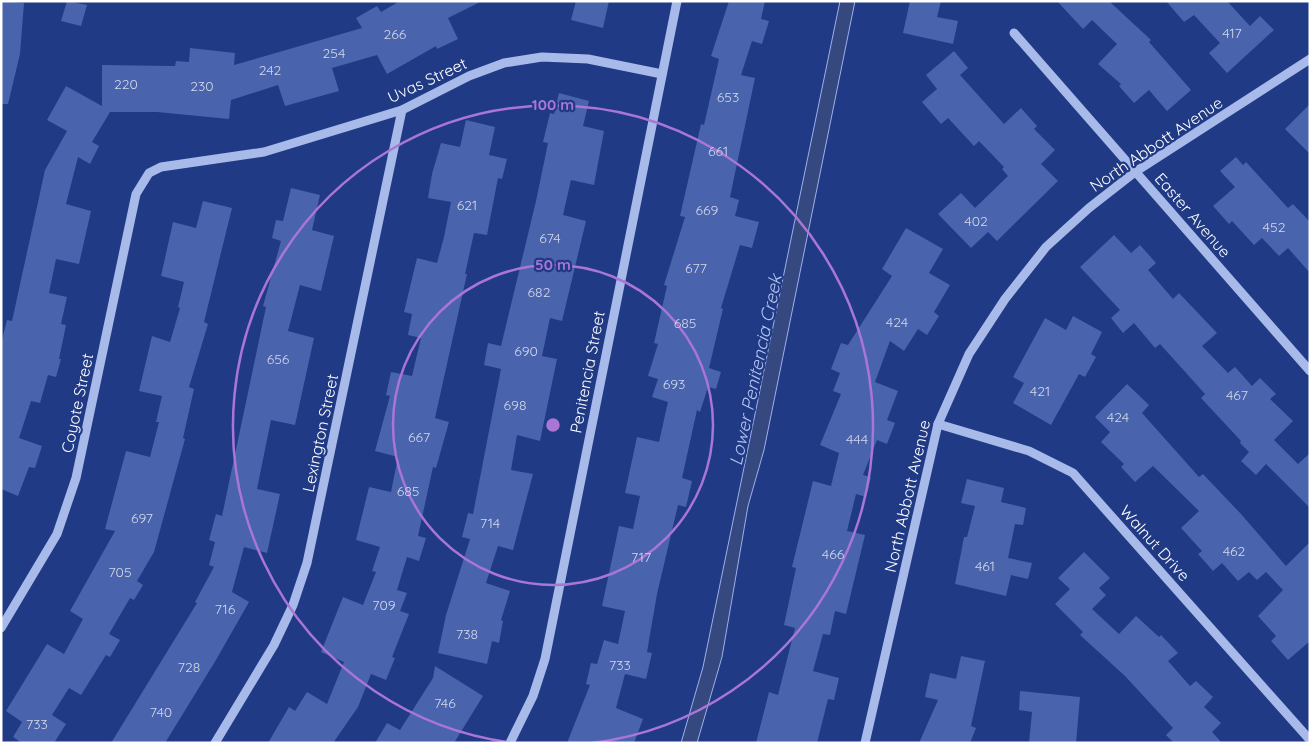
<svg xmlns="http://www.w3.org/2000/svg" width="1311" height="744" font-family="Quicksand,sans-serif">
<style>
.water{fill:#364880;stroke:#9cb2eb}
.building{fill:#4963ad}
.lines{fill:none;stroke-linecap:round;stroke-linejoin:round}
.minor{stroke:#a8bae9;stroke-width:9}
.ring{fill:none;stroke:#a976d5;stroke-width:2.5}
.labels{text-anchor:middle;stroke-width:4.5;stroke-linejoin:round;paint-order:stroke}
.number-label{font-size:14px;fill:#d2d8ea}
.street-label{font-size:16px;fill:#fff;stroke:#203a85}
.water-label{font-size:18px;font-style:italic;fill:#b4c5f1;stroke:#203a85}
.centre{fill:#a976d5;stroke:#203a85;stroke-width:2.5}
.ring-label{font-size:15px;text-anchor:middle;font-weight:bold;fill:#a976d5;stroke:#203a85;stroke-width:4.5;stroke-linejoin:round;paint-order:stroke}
</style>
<rect width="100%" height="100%" fill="#203a85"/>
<path class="water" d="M840 1H855L764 450 748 506 722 657 697 743H681L703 667Z"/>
<g class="building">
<path d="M1 1 24 3 20 54 8 104H1Z"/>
<path d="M67 1 87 5 81 26 61 21Z"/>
<path d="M400 1H482L448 18 458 39 437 49 436 46 387 74 377 55 332 68 339 91 285 106 278 85 231 100 229 119 157 112H110L92 142 99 146 90 164 78 157 66 204 91 211 79 264 56 259 49 293 67 297 61 324 66 325 59 359H61L56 377 48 375 40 403 31 401 19 438 42 446 35 468 29 467 18 496 1 489V344L7 320 12 321 45 170 67 131 47 120 66 86 102 106V65L175 66 176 61 189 62 190 48 235 53 234 65 362 28 356 18 377 6 381 12Z"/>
<path d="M576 1H609L603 28 571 20Z"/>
<path d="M729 1H765L761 19 769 21 762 44 752 41 741 75 755 78 730 197 739 200 735 216 759 222 752 248 740 245 721 308 723 309 709 368 721 372 716 389 708 387 700 412 697 410 682 478 692 481 686 507 678 505 657 594 647 652 652 653 646 679 625 674 616 708 643 719 634 743H567L590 685 586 684 591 663 597 664 604 640 618 644 625 611 602 606 619 526 633 529 640 496 625 493 637 437 659 442 668 402 652 397 658 379 648 376 658 344 654 343 667 286 664 285 685 217 680 216 701 124 704 125 719 59 711 56Z"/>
<path d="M910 1H941L937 17 958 21 953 44 903 33Z"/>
<path d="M1057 1H1112L1111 3 1151 40 1149 42 1191 90 1167 111 1149 90 1134 103 1119 86 1121 84 1098 64 1117 44 1092 20 1083 29Z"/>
<path d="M1166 1H1227L1250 26 1260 16 1274 30 1227 73 1209 53 1220 43 1194 15 1184 22Z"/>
<path d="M954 51 968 68 960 75 1004 124 1021 108 1037 126 1034 129 1055 150 1041 164 1058 181 997 241 988 232 971 248 938 214 961 193 975 208 1008 176 1002 169 1004 167 979 141 974 146 948 118 941 124 922 102 937 89 926 75Z"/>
<path d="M559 93 589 101 583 126 604 131 594 185 571 180 563 215 586 221 562 321 550 318 542 356 557 359 540 441 517 435 511 470 533 474 513 550 498 546 486 583 510 591 501 620 503 621 499 643 492 641 487 664 438 653 446 615 470 539 462 537 468 513 473 514 501 369 484 365 488 343 501 346 536 201 548 143 543 142 550 113 554 114Z"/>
<path d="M1310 104V154L1285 129Z"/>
<path d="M466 120 495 127 489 155 507 159 502 179 498 178 487 235 474 233 465 274H467L435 418 449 422 436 468 433 467 418 536 426 538 419 561 407 557 397 590 407 593 400 611 409 614 392 657 395 658 386 680 371 674 358 707 333 743H268L289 707 295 711 307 692 327 704 344 662 321 652 343 597 363 605 376 572 372 571 380 547 356 540 369 487 391 492 398 457 375 451 390 396 386 395 391 372 412 376 421 338 408 335 412 314 404 312 417 258 437 263 444 237 451 202 428 198 432 174 441 143 460 147Z"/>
<path d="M1236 157 1243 165 1246 162 1288 208 1293 204 1310 222V273L1288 248 1279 256 1262 238 1254 245 1232 221 1229 224 1213 206 1235 187 1220 171Z"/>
<path d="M291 188 320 195 312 230 334 236 321 291 300 285 288 331 314 338 295 425 271 420 257 489 280 494 267 553 244 547 232 592 249 602 216 660 165 743H111L197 603 195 602 214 567 209 565 215 542 209 540 216 514 222 516 266 307 263 306 281 241 272 238 276 220 283 221Z"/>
<path d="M203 201 232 208 204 322 208 324 189 387 194 389 183 438 185 439 154 552 137 581 143 585 134 600 130 598 109 634 120 640 110 657 106 655 81 695 69 688 52 715 66 724 54 743H22L13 737 22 722 6 711 47 644 64 654 83 619 70 611 115 531 105 529 126 451 150 457 159 422H156L162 396 139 391 152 336 170 342 180 308 178 307 184 282 161 276 173 222 196 228Z"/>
<path d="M906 228 943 249 929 273 950 285 934 312 939 316 927 335 918 329 904 351 890 341 875 382 898 391 887 420 895 423 887 444 877 440 863 475 871 477 866 497 856 494 847 531 865 535 846 614 835 611 830 635 823 634 813 671 839 678 834 700 828 699 817 743H756L769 692 778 695 795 628 784 625 796 568 792 567 813 481 831 486 839 453 820 445 841 394 833 391 840 373 831 369 841 343 848 345 892 276 882 269Z"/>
<path d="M1114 235 1131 253 1140 245 1156 263 1148 270 1173 299 1179 293 1217 333 1202 346 1228 373 1235 367 1252 386 1260 378 1276 394 1270 399 1293 421 1274 440 1298 464 1310 453V508L1266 464 1256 475 1241 461 1249 452 1240 443 1241 441 1201 398 1205 394 1160 344 1155 348 1134 323 1123 333 1111 318 1120 310 1080 267Z"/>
<path d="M1073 316 1102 332 1091 354 1096 357 1085 377 1079 374 1051 425 1013 403 1024 383 1013 377 1045 318 1066 330Z"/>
<path d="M1127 384 1149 405 1142 413 1199 477 1203 474 1241 514 1286 566 1310 542V641L1288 660 1271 641 1276 636 1258 616 1283 590 1266 572 1257 580 1249 572 1238 581 1222 563 1213 571 1198 554 1202 551 1181 528 1199 511 1153 466 1135 482 1121 467 1124 464 1101 442 1110 432 1095 417Z"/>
<path d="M967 479 1004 488 1001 502 1026 508 1023 525 1015 524 1008 558 1032 563 1028 579 1011 575 1006 596 955 584 964 537H967L975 506 961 503Z"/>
<path d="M1084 552 1110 578 1099 588 1106 595 1092 609 1119 634 1136 616 1159 637 1161 635 1178 653 1168 661 1190 686 1196 681 1213 697 1204 707 1221 723 1212 732 1222 743H1174L1166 735 1173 728 1125 676 1080 635 1083 632 1055 604 1070 589 1058 578Z"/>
<path d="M961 656 985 661 971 726 976 728 970 743H919L938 700 925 697 930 673 956 679Z"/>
<path d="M435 666 483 696 454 743H375L387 723 400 730 433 678Z"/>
<path d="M1020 691 1080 697 1076 743H1029L1032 712 1019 710Z"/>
</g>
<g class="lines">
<g class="minor">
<path d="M1014 33 1310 371"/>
<path d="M938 424 1029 451 1073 473 1310 740"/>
<path d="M1 628 57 534 76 478 136 194 149 173 161 167 264 152 402 110 469 76 504 63 542 57 588 59 662 74"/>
<path d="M215 743 274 645 293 605 307 563 402 110"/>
<path d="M510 743 533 696 545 659 677 1"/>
<path d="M865 743 938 424 969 354 1005 299 1046 247 1089 208 1135 172 1310 59"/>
</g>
</g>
<g class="ring">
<circle cx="553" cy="425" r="160"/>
<path d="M514 743A320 320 0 1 1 592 743"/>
</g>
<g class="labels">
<g class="number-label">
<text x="1232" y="38">417</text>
<text x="395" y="39">266</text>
<text x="334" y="58">254</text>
<text x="270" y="75">242</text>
<text x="126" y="89">220</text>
<text x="202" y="91">230</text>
<text x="728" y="102">653</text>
<text x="718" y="156">661</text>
<text x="467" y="210">621</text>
<text x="707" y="215">669</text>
<text x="976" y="226">402</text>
<text x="1274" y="232">452</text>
<text x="550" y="243">674</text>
<text x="696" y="273">677</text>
<text x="539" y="297">682</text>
<text x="897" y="327">424</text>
<text x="685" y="328">685</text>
<text x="526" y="356">690</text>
<text x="278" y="364">656</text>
<text x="674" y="389">693</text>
<text x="1040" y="396">421</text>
<text x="1237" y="400">467</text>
<text x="515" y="410">698</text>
<text x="1118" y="422">424</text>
<text x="419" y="442">667</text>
<text x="857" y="444">444</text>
<text x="408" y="496">685</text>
<text x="142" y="523">697</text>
<text x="490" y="528">714</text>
<text x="1234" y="556">462</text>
<text x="833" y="559">466</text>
<text x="641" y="562">717</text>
<text x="985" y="571">461</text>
<text x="120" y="577">705</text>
<text x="384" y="610">709</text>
<text x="225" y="614">716</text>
<text x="467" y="639">738</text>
<text x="620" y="670">733</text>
<text x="189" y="672">728</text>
<text x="445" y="708">746</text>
<text x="161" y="717">740</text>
<text x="37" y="729">733</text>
</g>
<g class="street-label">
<text transform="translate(427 80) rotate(-25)" y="6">Uvas Street</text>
<text transform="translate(1156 144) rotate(-34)" y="6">North Abbott Avenue</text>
<text transform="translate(1193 215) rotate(49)" y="6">Easter Avenue</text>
<text transform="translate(587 372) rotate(-79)" y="6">Penitencia Street</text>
<text transform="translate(77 403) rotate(-78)" y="6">Coyote Street</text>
<text transform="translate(320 433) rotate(-78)" y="6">Lexington Street</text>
<text transform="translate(907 496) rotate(-77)" y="6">North Abbott Avenue</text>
<text transform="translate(1155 543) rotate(48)" y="6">Walnut Drive</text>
</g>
<g class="water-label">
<text transform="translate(756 370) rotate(-78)" y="6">Lower Penitencia Creek</text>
</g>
</g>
<circle cx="553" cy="425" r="8" class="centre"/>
<g class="ring-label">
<text x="553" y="110">100 m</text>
<text x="553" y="270">50 m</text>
</g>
<rect width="1311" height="744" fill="none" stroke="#ffffff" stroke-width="5"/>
</svg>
